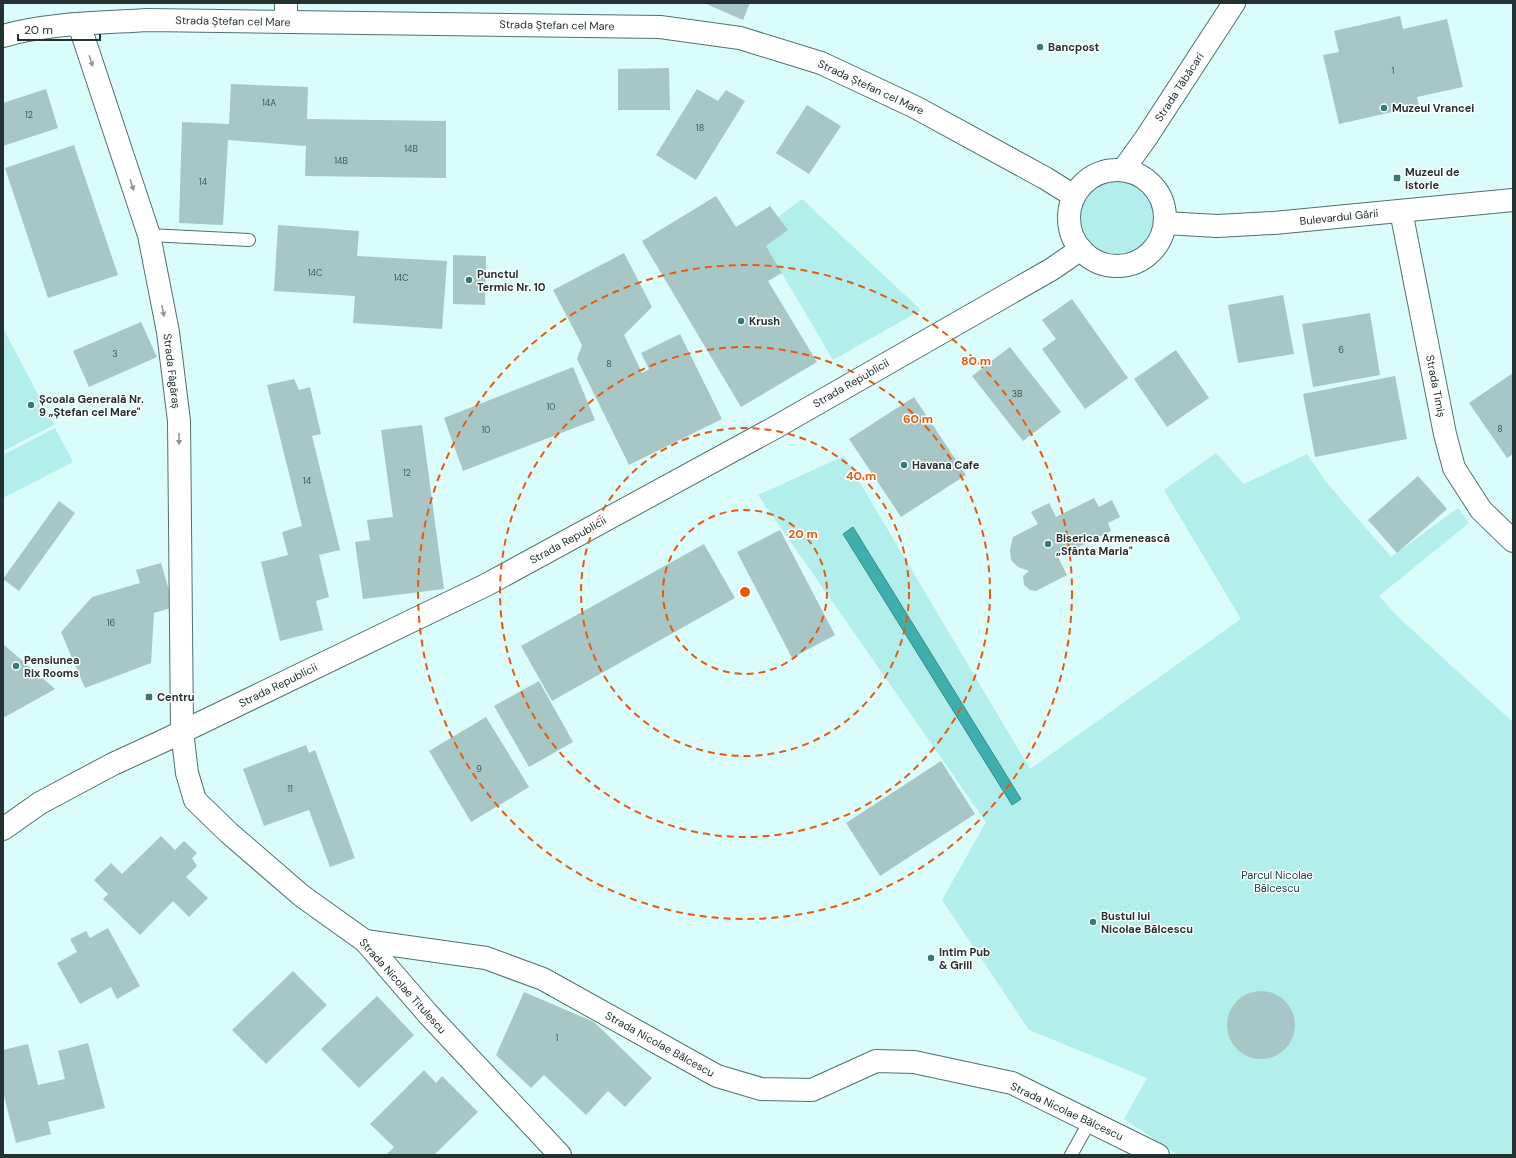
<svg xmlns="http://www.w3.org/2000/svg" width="1516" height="1158" font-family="'DM Sans',sans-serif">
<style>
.green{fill:#b2efec}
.water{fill:#3db0ae;stroke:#368a88}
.building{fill:#a6c7c6}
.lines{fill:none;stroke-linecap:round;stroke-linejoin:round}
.service-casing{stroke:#51706f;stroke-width:14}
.minor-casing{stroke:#51706f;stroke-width:24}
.tertiary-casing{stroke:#51706f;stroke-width:24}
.secondary-casing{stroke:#51706f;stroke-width:24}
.service{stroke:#fff;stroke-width:12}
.minor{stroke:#fff;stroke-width:22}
.tertiary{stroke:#fff;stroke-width:22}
.secondary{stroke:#fff;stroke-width:22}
.oneway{fill:#929898}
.ring{fill:none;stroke:#e8590c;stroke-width:2;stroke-dasharray:7 5}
.poi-dot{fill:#327b79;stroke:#fff;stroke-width:1.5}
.labels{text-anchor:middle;stroke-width:3;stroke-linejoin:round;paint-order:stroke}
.number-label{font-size:9px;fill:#445656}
.street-label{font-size:11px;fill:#243131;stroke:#fff}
.poi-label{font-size:11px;font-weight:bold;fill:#243131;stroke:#fff;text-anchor:start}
.park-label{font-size:11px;fill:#114443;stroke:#fff}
.centre{fill:#e8590c;stroke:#fff;stroke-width:2}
.ring-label{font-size:12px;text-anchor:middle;font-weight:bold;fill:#e8590c;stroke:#fff;stroke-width:3;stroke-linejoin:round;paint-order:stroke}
</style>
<rect width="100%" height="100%" fill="#dafcfb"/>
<g class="green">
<circle cx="1117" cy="218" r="48"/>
<path d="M802 199 921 310 833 360 766 246 788 230 778 217Z"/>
<path d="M3 328 54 425 3 451Z"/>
<path d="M55 428 73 462 3 498V455Z"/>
<path d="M1216 453 1244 484 1307 454 1327 483 1391 557 1458 508 1469 523 1379 596 1397 616 1513 722V1155H1178L1124 1119 1147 1078 1029 1030 942 900 986 822 758 495 844 456 1030 769 1241 619 1164 490Z"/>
</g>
<path class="water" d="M853 527 1021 799 1012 805 843 534Z"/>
<g class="building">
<path d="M704 3H750L743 20Z"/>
<path d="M1400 16 1403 29 1447 19 1463 87 1417 97 1419 106 1339 124 1323 55 1339 52 1334 31Z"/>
<path d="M669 68 670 110H618V69Z"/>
<path d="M231 84 308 87 307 119 446 121V178L305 176 306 146 228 140 223 225 179 223 182 122 229 124Z"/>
<path d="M46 89 58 128 3 146V103Z"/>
<path d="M697 89 718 101 726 90 745 101 696 180 656 155Z"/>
<path d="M807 105 841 126 809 174 776 153Z"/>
<path d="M74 145 118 275 48 298 5 168Z"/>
<path d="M716 196 736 227 770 206 788 230 766 246 782 273 768 281 817 362 741 407 642 241Z"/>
<path d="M278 225 359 231 357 256 447 261 442 329 353 323 355 296 274 291Z"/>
<path d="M624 253 652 307 624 335 642 373 649 369 641 353 680 334 722 419 629 465 577 359 582 345 553 290Z"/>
<path d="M453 255 486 256 485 305 453 304Z"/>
<path d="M1283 295 1294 354 1238 363 1228 305Z"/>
<path d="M1072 299 1128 378 1085 409 1042 349 1056 339 1042 320Z"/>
<path d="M1370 313 1380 375 1313 387 1302 324Z"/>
<path d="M141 322 157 357 89 387 73 351Z"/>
<path d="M1010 347 1061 412 1023 441 972 376Z"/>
<path d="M1176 350 1209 398 1167 427 1134 379Z"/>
<path d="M573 367 595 420 463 471 444 418Z"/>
<path d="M1513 373V454L1507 458 1469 403Z"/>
<path d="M1395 376 1407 439 1315 457 1303 394Z"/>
<path d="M294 379 299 390 310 387 321 434 312 436 340 550 319 555 329 597 316 601 323 630 280 641 261 562 288 555 282 532 302 526 267 385Z"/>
<path d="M914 397 966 475 901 517 849 439Z"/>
<path d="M422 425 444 589 363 599 355 542 370 540 367 520 393 517 381 430Z"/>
<path d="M1418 476 1447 509 1397 553 1368 520Z"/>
<path d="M1094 498 1099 507 1112 500 1120 517 1108 523 1111 531 1058 557 1067 575 1036 591 1030 590 1024 585 1023 576 1029 571 1018 567 1011 560 1010 550 1013 537 1038 524 1031 512 1049 503 1056 517Z"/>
<path d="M59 501 75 513 19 591 3 579Z"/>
<path d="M780 530 835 635 792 658 737 552Z"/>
<path d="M704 544 735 598 552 701 521 646Z"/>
<path d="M161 563 174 607 154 613 151 663 85 688 61 632 92 597 140 583 136 570Z"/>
<path d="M3 644 55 689 3 718Z"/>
<path d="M539 681 573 742 529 767 494 706Z"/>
<path d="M486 717 529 787 471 822 429 751Z"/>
<path d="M306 745 309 753 315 750 355 858 330 867 309 810 264 826 243 769Z"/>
<path d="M941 761 975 814 880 876 846 823Z"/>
<path d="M161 836 175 850 184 841 197 853 192 858 197 866 186 877 208 898 189 917 173 901 140 935 103 899 108 894 94 880 111 863 122 874Z"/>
<path d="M108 928 140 986 117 999 111 987 80 1004 57 963 77 952 70 939 86 931 90 938Z"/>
<path d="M293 971 327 1005 266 1064 232 1030Z"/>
<circle cx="1261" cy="1025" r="34"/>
<path d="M524 992 594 1022 652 1078 625 1107 608 1091 586 1115 544 1075 531 1088 496 1055Z"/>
<path d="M377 996 414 1035 359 1088 321 1049Z"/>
<path d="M88 1043 105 1108 48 1122 51 1134 16 1143 3 1092V1050L28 1044 38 1085 65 1079 58 1051Z"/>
<path d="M424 1070 436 1083 442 1076 478 1112 434 1155H386L394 1147 370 1124Z"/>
</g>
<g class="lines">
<g class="service-casing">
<g id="service">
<path d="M149 235 249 240"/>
<path d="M1071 1155 1090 1121"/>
</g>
</g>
<g class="minor-casing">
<g id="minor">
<path d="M286 22V3"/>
<path d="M79 24 149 235 168 332 179 421 182 731 187 773 195 800 229 833 302 896 365 941 428 1014 560 1155"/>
<path d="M1401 211 1445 434 1454 468 1481 510 1513 541"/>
<path d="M365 941 486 958 543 979 717 1076 761 1089 812 1090 876 1061 914 1062 1012 1083 1158 1155"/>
</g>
</g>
<g class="tertiary-casing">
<g id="tertiary">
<path d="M3 36C47 23 102 23 148 20L660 27 740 38 821 63 915 107 1045 178 1074 196"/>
<path d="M1123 170 1146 138 1234 3"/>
</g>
</g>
<g class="secondary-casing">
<g id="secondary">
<circle cx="1117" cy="218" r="48"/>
<path d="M1165 223 1217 226 1274 223 1513 200"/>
<path d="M3 829 40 803 113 764 161 742 486 585 776 427 1052 269 1081 249"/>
</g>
</g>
<use href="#service" class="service"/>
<use href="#minor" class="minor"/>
<use href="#tertiary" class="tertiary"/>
<use href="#secondary" class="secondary"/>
</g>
<defs><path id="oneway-solid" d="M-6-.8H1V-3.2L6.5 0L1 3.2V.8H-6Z"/></defs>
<g class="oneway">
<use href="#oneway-solid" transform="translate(91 61) rotate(72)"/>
<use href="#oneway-solid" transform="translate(132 185) rotate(72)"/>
<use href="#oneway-solid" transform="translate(163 311) rotate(79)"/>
<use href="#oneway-solid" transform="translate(179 439) rotate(89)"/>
</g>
<g class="ring">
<circle cx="745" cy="592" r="82"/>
<circle cx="745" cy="592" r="164"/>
<circle cx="745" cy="592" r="245"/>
<circle cx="745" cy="592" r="327"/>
</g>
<g class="poi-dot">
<circle cx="1040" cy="47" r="4"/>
<circle cx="1384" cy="108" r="4"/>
<rect x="1393" y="174" width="8" height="8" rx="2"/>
<circle cx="469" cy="280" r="4"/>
<circle cx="741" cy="321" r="4"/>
<circle cx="31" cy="405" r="4"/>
<circle cx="904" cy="465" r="4"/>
<circle cx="1048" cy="544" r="4"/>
<circle cx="16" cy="666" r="4"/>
<rect x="145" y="693" width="8" height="8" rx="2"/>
<circle cx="1093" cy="922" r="4"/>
<circle cx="931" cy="958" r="4"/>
</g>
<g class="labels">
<g class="number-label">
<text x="1393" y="74">1</text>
<text x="269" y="106">14A</text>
<text x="29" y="118">12</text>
<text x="700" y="131">18</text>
<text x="411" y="152">14B</text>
<text x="341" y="164">14B</text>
<text x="203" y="185">14</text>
<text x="315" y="276">14C</text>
<text x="401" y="281">14C</text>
<text x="1341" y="353">6</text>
<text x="115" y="357">3</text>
<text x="609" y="367">8</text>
<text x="1017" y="397">3B</text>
<text x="551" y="410">10</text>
<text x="1500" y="432">8</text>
<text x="486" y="433">10</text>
<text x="407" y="476">12</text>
<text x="307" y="484">14</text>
<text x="111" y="626">16</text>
<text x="479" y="772">9</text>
<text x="290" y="792">11</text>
<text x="557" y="1041">1</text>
</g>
<g class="street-label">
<text transform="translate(233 21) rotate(1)" y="4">Strada Ștefan cel Mare</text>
<text transform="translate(557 25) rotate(1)" y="4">Strada Ștefan cel Mare</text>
<text transform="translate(871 87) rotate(25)" y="4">Strada Ștefan cel Mare</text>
<text transform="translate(1179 87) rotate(-57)" y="4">Strada Tăbăcari</text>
<text transform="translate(1339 217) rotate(-6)" y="4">Bulevardul Gării</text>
<text transform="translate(172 371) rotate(83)" y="4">Strada Făgăraș</text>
<text transform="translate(851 383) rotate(-30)" y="4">Strada Republicii</text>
<text transform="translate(1436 386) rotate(79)" y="4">Strada Timiș</text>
<text transform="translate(568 540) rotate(-29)" y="4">Strada Republicii</text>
<text transform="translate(278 685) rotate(-26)" y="4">Strada Republicii</text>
<text transform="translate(403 986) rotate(48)" y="4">Strada Nicolae Titulescu</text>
<text transform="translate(660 1044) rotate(29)" y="4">Strada Nicolae Bălcescu</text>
<text transform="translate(1067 1111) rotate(25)" y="4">Strada Nicolae Bălcescu</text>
</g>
<g class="poi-label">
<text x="1048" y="51">Bancpost</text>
<text x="1392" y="112">Muzeul Vrancei</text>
<text x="1405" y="176">Muzeul de<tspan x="1405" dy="13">istorie</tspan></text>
<text x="477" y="278">Punctul<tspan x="477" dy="13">Termic Nr. 10</tspan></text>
<text x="749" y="325">Krush</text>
<text x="39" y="403">Școala Generală Nr.<tspan x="39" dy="13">9 „Ștefan cel Mare"</tspan></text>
<text x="912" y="469">Havana Cafe</text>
<text x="1056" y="542">Biserica Armenească<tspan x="1056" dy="13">„Sfânta Maria"</tspan></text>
<text x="24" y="664">Pensiunea<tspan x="24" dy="13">Rix Rooms</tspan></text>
<text x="157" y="701">Centru</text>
<text x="1101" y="920">Bustul lui<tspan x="1101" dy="13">Nicolae Bălcescu</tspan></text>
<text x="939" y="956">Intim Pub<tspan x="939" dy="13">&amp; Grill</tspan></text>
</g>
<g class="park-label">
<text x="1277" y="879">Parcul Nicolae<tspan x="1277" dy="13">Bălcescu</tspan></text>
</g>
</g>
<circle cx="745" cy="592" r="6" class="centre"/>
<g class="ring-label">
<text x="976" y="365">80 m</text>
<text x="918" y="423">60 m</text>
<text x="861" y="480">40 m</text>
<text x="803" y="538">20 m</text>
</g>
<rect width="1516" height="1158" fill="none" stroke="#243131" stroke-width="8"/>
<path d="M18 34v6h82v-6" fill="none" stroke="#243131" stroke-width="2"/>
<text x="24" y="34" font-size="12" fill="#243131" stroke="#ffffff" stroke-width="3" paint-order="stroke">20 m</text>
</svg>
